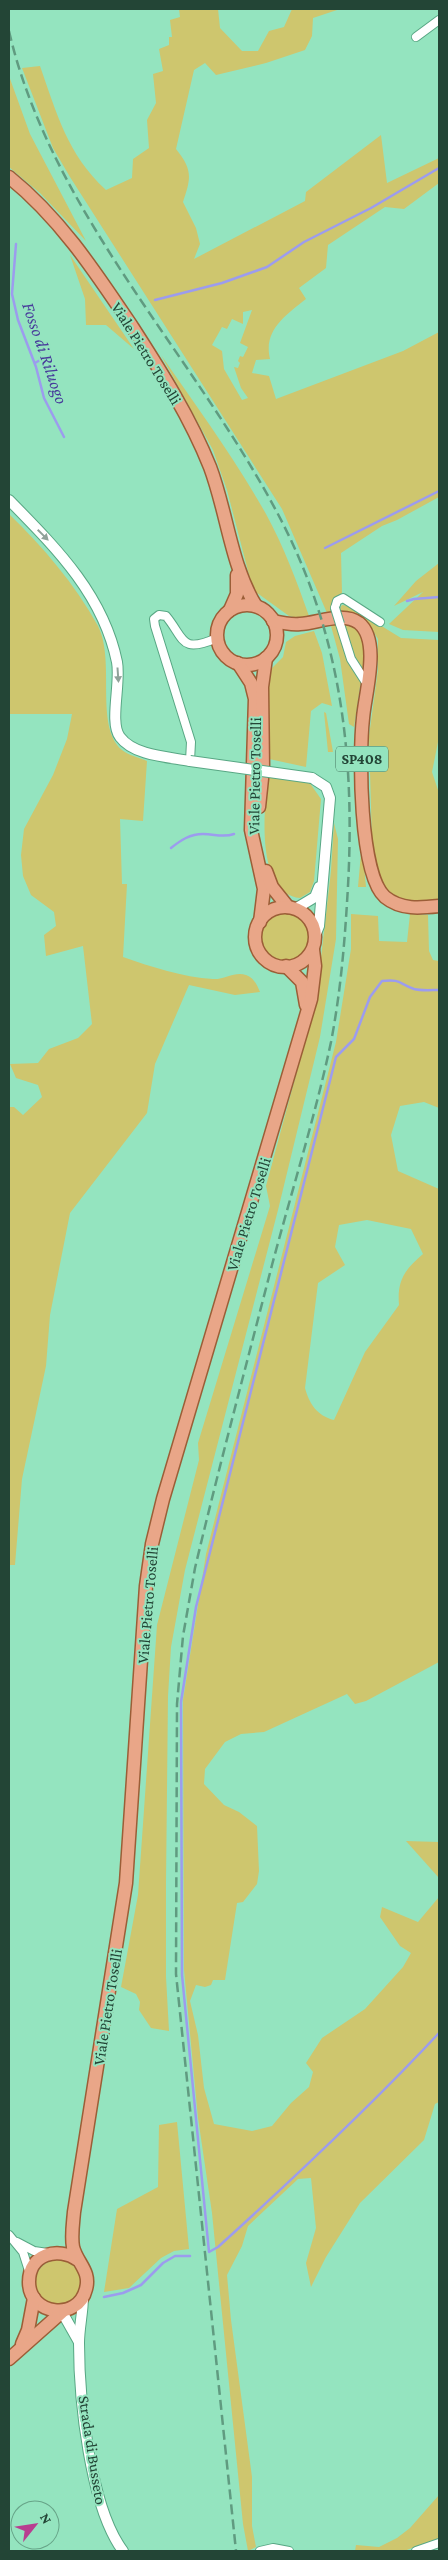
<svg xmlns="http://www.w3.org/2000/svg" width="448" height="2560" font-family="'Crimson Pro',serif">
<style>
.green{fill:#cec66e;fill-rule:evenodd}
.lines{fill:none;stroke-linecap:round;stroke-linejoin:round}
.stream{stroke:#9c9cee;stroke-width:2.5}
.minor-casing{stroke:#58a784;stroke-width:10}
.tertiary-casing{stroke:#58a784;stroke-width:12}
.primary-casing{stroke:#9b5e37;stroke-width:15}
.minor{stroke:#fff;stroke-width:8}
.tertiary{stroke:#fff;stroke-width:10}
.primary{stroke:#e9a688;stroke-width:12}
.rail{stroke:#609b80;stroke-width:2.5;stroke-dasharray:10 5;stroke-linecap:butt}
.minor-bridge-casing{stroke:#58a784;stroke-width:10;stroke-linecap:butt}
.tertiary-bridge-casing{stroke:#58a784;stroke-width:12;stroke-linecap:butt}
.minor-bridge{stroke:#fff;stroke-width:8}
.tertiary-bridge{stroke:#fff;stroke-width:10}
.oneway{fill:#91a29a}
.labels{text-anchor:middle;stroke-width:4;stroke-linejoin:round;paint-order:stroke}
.shield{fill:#94e4bf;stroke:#45755f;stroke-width:1}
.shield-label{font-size:15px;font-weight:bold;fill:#234536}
.street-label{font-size:16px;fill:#234536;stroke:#94e4bf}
.water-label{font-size:18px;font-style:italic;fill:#483c9b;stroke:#94e4bf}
</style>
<rect width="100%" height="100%" fill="#94e4bf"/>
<g class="green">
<path d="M179 9H218L220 28 242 51H258L269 31 284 27 292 9H340L313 18 312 36 305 50 266 63 216 75 205 63 194 70 176 149C193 170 191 178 183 202L196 228 200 244 194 259 305 201 306 192 381 135 387 183 439 158V183L404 209 385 207 328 245 326 268 299 288 306 299C286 315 263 330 270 359L256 360 252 373 269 376 276 399 403 351 439 332V497L397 520 382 526 341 553 342 593 333 601V611L327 613 282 509 70 177 53 148 22 68 40 66C57 114 67 154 106 190L132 178 133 159 149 148 147 120 156 103 153 74 163 71 159 49 169 45V37H172L170 20 180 17ZM252 310 240 343 248 347 243 357 240 356 238 361 240 363 238 368 234 367 241 388 248 398 242 400 224 369 222 351 212 345 222 327 227 329 232 319 243 324V312Z"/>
<path d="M9 76 30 134 86 241 40 193 9 167Z"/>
<path d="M70 255 134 349 106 325H86L85 299Z"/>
<path d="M161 355C197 407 235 459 266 514 284 547 297 582 309 616L298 618 289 616 253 590 227 490 213 450Z"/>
<path d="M9 514C43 547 75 584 98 626 116 662 94 726 122 750 128 755 140 758 147 761L143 821 120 819 122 884H127L123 957C152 967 182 977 213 979 224 980 235 971 246 975 254 978 257 985 260 992L235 995 189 985 155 1064 147 1113 70 1213 50 1315 46 1366 22 1479 15 1565H9V1107H14L23 1115 42 1097 38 1085 16 1078 10 1064 38 1063 49 1049 78 1038 92 1024 83 946 46 956 44 935 56 926 54 912 31 895 23 876 21 855 24 829 53 775 67 739 72 714H9Z"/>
<path d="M439 563V632L403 630 389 624 423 592 394 606 416 581Z"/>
<path d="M342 605 349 606 401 638 439 640V737L432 772 439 793V899L421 902 398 898 388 891 377 872 372 843 369 736 378 670V639L367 621 356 614 339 610Z"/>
<path d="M337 623 361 680 354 727 349 724 340 659 331 626Z"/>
<path d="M343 623 357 628 365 640 363 672 355 661Z"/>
<path d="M314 631 322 653 332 706 322 703 311 711 306 767 269 759V671L283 657 286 642 295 636Z"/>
<path d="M324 712 326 713 333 752H328Z"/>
<path d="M268 777 309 782 321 799 314 881 310 892 300 898C255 894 264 808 268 777Z"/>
<path d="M334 823 338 839 336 939 320 1037 278 1210 185 1570 171 1647 168 1696 166 1883V1977L169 2031 151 2028 139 2010 140 2002 136 1994 121 1987 138 1895 157 1625 199 1460 198 1443 270 1206 266 1186 316 1001 331 871Z"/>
<path d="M361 853 363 855 366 887H358Z"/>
<circle cx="285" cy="937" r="24"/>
<path d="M351 914 378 916 379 941 407 942 410 914 428 915 429 951 433 960 439 961V1108L424 1102 400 1106 391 1135 398 1171 439 1189V1662L366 1701 355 1704 347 1694 264 1732 241 1734 225 1742 205 1769 204 1784 224 1805 239 1812 257 1826 259 1871 257 1884 243 1902 237 1903 225 1980H213L211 1985 205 1987 196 1985 190 2001 198 2035 204 2088 214 2124 252 2131 272 2126 291 2103 309 2087 313 2072 306 2063 322 2038 365 2009 403 1967 411 1953 400 1946 380 1917 382 1907 418 1922 439 1897V2102L435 2104 424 2140 360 2203 326 2257 311 2287 306 2263 316 2228 311 2178 298 2179 248 2226 242 2246 227 2275 231 2320 252 2477V2526L256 2547 248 2551 243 2524 212 2213 198 2118 184 1970 183 1700 206 1554 336 1042 351 949ZM367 1220 411 1229 423 1254C404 1270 397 1281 399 1305L365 1352 334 1420C317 1416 309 1403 305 1388L318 1283 345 1265 335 1247 339 1225Z"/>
<path d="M406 1841 439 1842V1878Z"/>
<path d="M177 2122 189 2249 174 2251 161 2258 129 2288 104 2292 117 2209 158 2187 159 2125Z"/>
<circle cx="58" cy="2283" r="23"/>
<path d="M439 2495V2538L404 2551H355L356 2545 379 2547 397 2538 410 2528Z"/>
</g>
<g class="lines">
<g class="stream">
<path d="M16 244 12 294 18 320 36 367 44 398 64 437"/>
<path d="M155 300 222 283 267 267 304 242 371 208 439 168"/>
<path d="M35 363 47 356"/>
<path d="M325 548 439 491"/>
<path d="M407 601 414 599 439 597"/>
<path d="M171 848C181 840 190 834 203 834 215 834 223 838 234 834"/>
<path d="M439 990C432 990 421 991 414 989 398 983 401 979 382 981L370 997 354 1039 336 1057 196 1607 181 1702 182 1975 209 2252 218 2247C294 2178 369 2108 439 2033"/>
<path d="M104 2297 123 2293 141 2285 163 2263 175 2256H190"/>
</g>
<g class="minor-casing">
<g id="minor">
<path d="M416 37 439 20"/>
<path d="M335 608 337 601 343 598 380 622"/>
<path d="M340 624 351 659 367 684"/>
<path d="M190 761 191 742 155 626 154 619 159 615 166 616C185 639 180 654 217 638"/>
<path d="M9 2235 23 2252 30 2274"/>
<path d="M17 2242 34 2251 48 2253"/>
<path d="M260 2551 273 2548 289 2551"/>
<path d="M416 2551 439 2543"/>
</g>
</g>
<g class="tertiary-casing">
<g id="tertiary">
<path d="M9 500C55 547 103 594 117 662 121 683 109 723 120 737 134 756 169 757 190 761"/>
<path d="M312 778 326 787 330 798 319 926 315 936"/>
<path d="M295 909 315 897 319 887"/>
<path d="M83 2297C83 2312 79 2328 79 2343 79 2399 90 2507 123 2551"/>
<path d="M62 2312 79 2342"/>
</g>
</g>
<g class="primary-casing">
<g id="primary">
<path d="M9 177C61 219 96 273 133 328 162 373 190 417 210 467 227 512 231 566 256 606"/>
<circle cx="247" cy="635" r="30"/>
<path d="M230 610 237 594V575"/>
<path d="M273 621C282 623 291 625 300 624 318 623 343 611 359 623 381 641 365 693 363 718 359 753 359 874 385 897 401 910 420 908 439 906"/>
<path d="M238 663 251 683 255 699 251 830 264 889 260 922"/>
<path d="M259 807 263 769 262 687 266 658"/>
<path d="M266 871 272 887 288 907"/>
<circle cx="285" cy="937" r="30"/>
<path d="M286 966 302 982 306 1005"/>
<path d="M78 2260C58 2246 29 2254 29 2282 29 2315 78 2322 86 2289 91 2271 77 2263 73 2247 71 2236 73 2224 74 2212L126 1883 146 1586 152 1544 163 1499 311 999 315 966 313 950"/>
<path d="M22 2344 28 2330 34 2298"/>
<path d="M9 2359 62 2312"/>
</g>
</g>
<use href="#minor" class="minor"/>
<use href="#tertiary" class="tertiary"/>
<use href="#primary" class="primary"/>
<path class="rail" d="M9 31C51 213 195 355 280 518 341 635 355 756 348 886 345 939 341 990 331 1042 315 1117 292 1190 272 1265 246 1366 219 1467 195 1568L183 1636 177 1704 176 1974 236 2551"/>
<g class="minor-bridge-casing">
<path id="minor-bridge" d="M335 608 340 624"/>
</g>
<g class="tertiary-bridge-casing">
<path id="tertiary-bridge" d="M190 761 312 778"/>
</g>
<use href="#minor-bridge" class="minor-bridge"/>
<use href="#tertiary-bridge" class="tertiary-bridge"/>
</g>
<defs><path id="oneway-solid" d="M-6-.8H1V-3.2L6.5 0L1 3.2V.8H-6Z" transform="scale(1.25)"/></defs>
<g class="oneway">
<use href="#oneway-solid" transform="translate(43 535) rotate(45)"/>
<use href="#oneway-solid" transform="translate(118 675) rotate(86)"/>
</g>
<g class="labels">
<rect class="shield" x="336" y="746.5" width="52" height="25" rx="4"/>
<g class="shield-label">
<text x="362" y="764">SP408</text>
</g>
<g class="street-label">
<text transform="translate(147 353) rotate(58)" y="6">Viale Pietro Toselli</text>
<text transform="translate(254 776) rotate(-89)" y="6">Viale Pietro Toselli</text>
<text transform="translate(248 1214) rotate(-73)" y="6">Viale Pietro Toselli</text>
<text transform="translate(147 1605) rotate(-85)" y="6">Viale Pietro Toselli</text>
<text transform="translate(107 2007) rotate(-81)" y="6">Viale Pietro Toselli</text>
<text transform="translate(93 2450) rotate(81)" y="6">Strada di Busseto</text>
</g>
<g class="water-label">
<text transform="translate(45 353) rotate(71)" y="6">Fosso di Riluogo</text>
</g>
</g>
<rect width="448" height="2560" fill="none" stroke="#234536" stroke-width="20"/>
<g transform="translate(35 2525) rotate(60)"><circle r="24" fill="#94e4bf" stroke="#67a488"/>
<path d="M0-4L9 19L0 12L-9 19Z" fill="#b83e90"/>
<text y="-8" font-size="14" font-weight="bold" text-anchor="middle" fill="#234536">N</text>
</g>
</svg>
